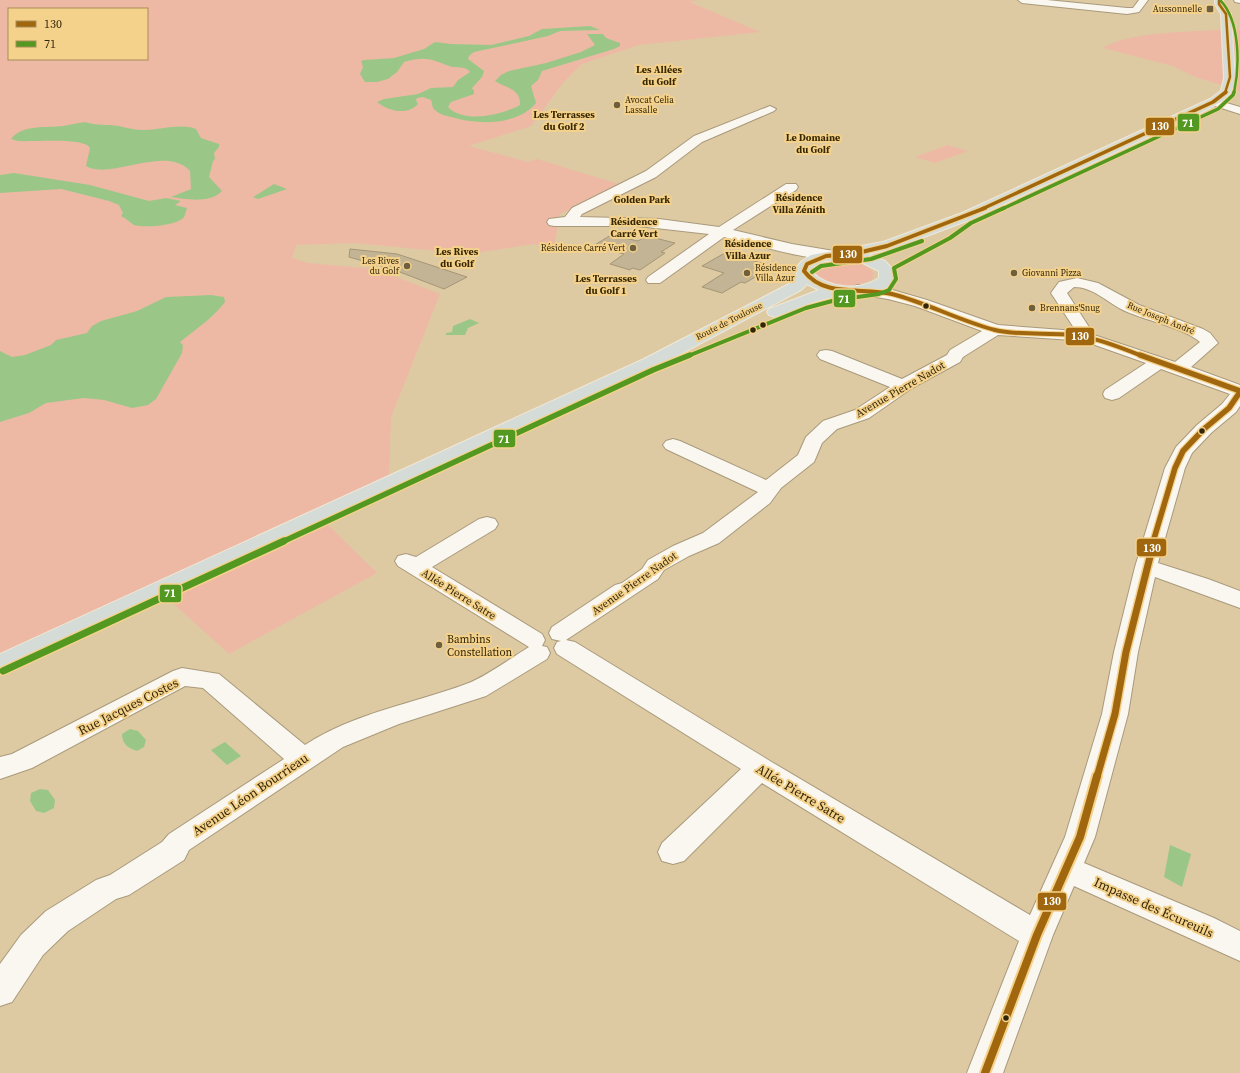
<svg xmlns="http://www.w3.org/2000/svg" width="1240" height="1073" font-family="'Source Serif 4',serif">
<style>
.green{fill:#edb9a4;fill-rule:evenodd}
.water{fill:#9ac788}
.building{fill:#c3b495;stroke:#a59676}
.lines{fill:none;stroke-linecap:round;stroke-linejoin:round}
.minor-casing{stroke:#a99a7b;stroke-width:2}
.major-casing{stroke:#f0e7d6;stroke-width:2}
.minor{fill:#faf7f1;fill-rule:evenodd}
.major{fill:#d5dcd7;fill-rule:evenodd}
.bus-1-far5-casing{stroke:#f5d28b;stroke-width:4}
.bus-1-far4-casing{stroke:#f5d28b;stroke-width:5}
.bus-1-far3-casing{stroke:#f5d28b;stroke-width:6}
.bus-1-far2-casing{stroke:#f5d28b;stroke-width:8}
.bus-1-far1-casing{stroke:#f5d28b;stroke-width:10}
.bus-1-casing{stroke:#f5d28b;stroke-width:12}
.bus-2-far4-casing{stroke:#f5d28b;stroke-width:4}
.bus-2-far3-casing{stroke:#f5d28b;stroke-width:5}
.bus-2-far2-casing{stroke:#f5d28b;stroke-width:6}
.bus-2-far1-casing{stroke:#f5d28b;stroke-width:8}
.bus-2-casing{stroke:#f5d28b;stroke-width:10}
.bus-1-far5{stroke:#a0670f;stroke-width:2.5}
.bus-1-far4{stroke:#a0670f;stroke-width:3.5}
.bus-1-far3{stroke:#a0670f;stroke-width:4}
.bus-1-far2{stroke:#a0670f;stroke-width:5.5}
.bus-1-far1{stroke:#a0670f;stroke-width:7}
.bus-1{stroke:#a0670f;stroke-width:8}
.bus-2-far4{stroke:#529821;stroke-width:2.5}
.bus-2-far3{stroke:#529821;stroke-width:3.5}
.bus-2-far2{stroke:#529821;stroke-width:4}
.bus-2-far1{stroke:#529821;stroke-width:5.5}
.bus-2{stroke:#529821;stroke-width:7}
.poi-dot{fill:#6e5f3e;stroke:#f5d28b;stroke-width:1.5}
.bus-dot{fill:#332608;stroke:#f5d28b;stroke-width:1.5}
.labels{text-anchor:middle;stroke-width:4;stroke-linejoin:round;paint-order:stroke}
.far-poi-label{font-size:9px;fill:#332608;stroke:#f5d28b;text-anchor:start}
.far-street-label{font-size:9px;fill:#332608;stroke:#f5d28b}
.far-neighbourhood-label{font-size:10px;font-weight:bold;fill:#372700;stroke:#f5d28b}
.street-label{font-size:11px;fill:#332608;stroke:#f5d28b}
.poi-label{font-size:11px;fill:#332608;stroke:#f5d28b;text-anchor:start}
.near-street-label{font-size:13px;fill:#332608;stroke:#f5d28b}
.line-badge{stroke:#f5d28b;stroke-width:1.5}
.badge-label{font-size:11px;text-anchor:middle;font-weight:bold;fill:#fff}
</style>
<rect width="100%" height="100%" fill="#ddcaa3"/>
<g class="green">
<path d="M0 0H698L690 2 760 32 639 45 582 64 563 83 531 126 469 146 528 162 537 159 622 185 560 214 554 248 534 244 469 254 354 243 296 245 292 258 308 263 376 269 440 294 391 417 389 477 0 656ZM9 9H147V59H9Z"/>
<path d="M1216 30H1240V91L1195 77 1173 66 1103 48C1127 32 1186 32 1216 30Z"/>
<path d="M947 145 968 151 935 163 915 157Z"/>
<path d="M841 260C853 262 866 263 874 273L873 278C858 290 826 289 814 272 817 261 831 261 841 260Z"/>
<path d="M326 523 377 573 229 654 167 598Z"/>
</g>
<g class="water">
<path d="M590 26 600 30 560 31 548 36 474 52 469 56 468 59 484 71 482 77 472 88 474 91V94L451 102 448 107C464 124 502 115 520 105 521 88 505 88 495 81L501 75 509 71 546 63 581 52 595 45 587 34H603L606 38 620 43V46L614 49 542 71 538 80 531 86 536 103C518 125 480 125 455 118 448 116 438 115 433 108 432 106 432 102 431 100L423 97 417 98 416 100 418 104C407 116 388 111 377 102L384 99 418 94 431 88 453 87 458 80 470 72C465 65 456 69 449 66 431 59 424 56 404 62L397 72 388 79 377 82H365L360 74 363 67 361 61 364 60 394 58 424 49 435 42 451 44 491 45 529 36 542 29Z"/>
<path d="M85 122C98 126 106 124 119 126 127 128 135 130 144 130 161 130 180 123 196 129L201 138 219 144V147L214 153 215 159 213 161 209 177 222 191C210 204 185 199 171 197L191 189 190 171C165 144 110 181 86 166L90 148C85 137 31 142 18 141L11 139C22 124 47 128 63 126 70 125 77 123 85 122Z"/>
<path d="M14 173 90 185 149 201 166 198 181 201 175 205 187 208C186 211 185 215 184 217 177 226 144 228 134 225 130 223 126 218 121 216L123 213 119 205 109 201 61 189 0 193V175Z"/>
<path d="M274 184 287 189 258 199 253 197Z"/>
<path d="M211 295 224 297 225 302C212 319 196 329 180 342L183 345 182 353 156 399 148 405 132 408 104 400 84 398 46 403 29 413 0 422V351L12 357 25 355 51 345 56 340 87 333 92 326 101 321 137 311 166 297Z"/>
<path d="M470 319 479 323 468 328 465 335H446V333L452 332 453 326Z"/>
<path d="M130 729 138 731 146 740 144 747 137 751C128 748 122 744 122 734Z"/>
<path d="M225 742 241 756 227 765 211 750Z"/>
<path d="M40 789 48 790 55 800 54 808 44 813 36 811 30 801 31 793Z"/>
<path d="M1170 845 1191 854 1182 887 1164 877Z"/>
</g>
<g class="building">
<path d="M611 235 638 241 647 236 675 243 661 252 665 253 640 270 632 268 630 270 610 264 624 254 593 246Z"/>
<path d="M350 249 397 254 467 277 444 289 392 269 349 257Z"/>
<path d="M730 250 749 256 745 258 764 264 759 267 767 270 745 283 741 282 722 293 702 287 724 273 702 266Z"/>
</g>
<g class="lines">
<g class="minor-casing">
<g id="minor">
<path d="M1018 0H1047L1127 8H1133L1139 0H1148L1139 12 1127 14 1022 3Z"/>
<path d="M1234 0H1240V3L1235 2Z"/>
<path d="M1213 99 1240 107V114L1209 104 1207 102Z"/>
<path d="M770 106 776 109 774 111 702 142 656 177 582 214 580 217 659 219 719 227 786 184H796L798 187 796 190 733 230 792 244 840 252 843 255 840 258C817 264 750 243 724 237L660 283H648L646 280 648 277 709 234 638 226H554L549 225 547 222 549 219 565 217 572 208 646 171 694 136Z"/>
<path d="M1077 278 1098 283 1139 305 1203 329 1210 333 1218 343 1191 367 1240 385V406L1236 412 1211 433 1192 453 1185 468 1158 563 1208 579 1240 591V608L1155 577 1138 652 1128 714 1095 837 1084 863 1214 918 1240 931V961L1074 886 1053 935 1003 1073H967L1019 941 762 783 684 861 673 864 662 861 658 852 662 843 741 769 557 654 554 648 557 642 561 641 552 639 549 633 552 627 615 585 622 583 642 569 648 560 673 546 703 533 758 492 666 449 663 445 666 441 673 439 680 441 766 480 798 455 806 437 823 421 855 410 890 387 820 359 817 355 820 351 826 350 832 351 902 379 947 355 950 350 982 331 915 306 888 299 852 293 850 290 852 287 858 285 889 289 927 300 998 325 1076 331 1051 293 1059 282ZM1074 287C1092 287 1106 301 1121 309 1142 320 1183 327 1200 342L1175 362 1094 335 1067 293ZM998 335 1073 340 1095 345 1146 363 1105 390 1103 394 1105 398 1112 400 1119 398 1161 369 1230 394 1222 404 1197 425 1176 447 1165 468 1135 567 1114 652 1102 714 1065 837 1030 915 770 761 575 642 566 640 658 579 664 570 689 556 719 543 770 503 781 488 814 462 822 443 837 429 869 418 912 388 960 362 963 357Z"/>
<path d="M487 517 495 519 498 524 495 529 432 567 542 634 545 640 542 646 547 647 550 653 547 659 486 696 399 724 343 747 189 850 184 860 129 895 116 899 68 931 43 955 12 1002 0 1006V964L21 935 46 911 96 880 110 875 162 842 169 834 284 759 203 688 185 686 32 768 0 779V757L12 754 173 671 182 668 219 674 305 745C354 713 412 704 466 684 484 678 511 658 529 647L398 566 395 561 398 556 406 554 416 557 479 519Z"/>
</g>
</g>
<g class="major-casing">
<path id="major" d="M1215 0H1223V4L1231 14 1235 78C1232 99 1221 102 1204 111L972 219 892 249 868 254 885 261 896 273C892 300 845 294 825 299 810 302 795 310 781 315L775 317 769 315 767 312 769 309 819 290 807 284 801 290 656 367 9 670 0 673V654L644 359 789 284 797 275 796 268 802 261 811 255 883 242 962 213 1210 99 1221 91 1224 78 1221 14 1215 4ZM843 260 863 263 879 271V278C860 291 829 289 812 272L813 267 825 261Z"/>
</g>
<use href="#minor" class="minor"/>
<use href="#major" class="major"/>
<g class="bus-1-far5-casing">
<path id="bus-1-far5" d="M1219 0V4L1226 14 1230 77 1225 93"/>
</g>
<g class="bus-1-far4-casing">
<path id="bus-1-far4" d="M982 209 1213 102 1226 92"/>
</g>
<g class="bus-1-far3-casing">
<path id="bus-1-far3" d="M985 208 887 246 853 254 826 256 807 264 804 271C824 298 862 287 892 294 927 303 960 321 995 330 1020 336 1048 332 1074 335 1098 338 1121 348 1143 356"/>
</g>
<g class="bus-1-far2-casing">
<g id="bus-1-far2">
<path d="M1140 355 1240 391"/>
<path d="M1153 542 1175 468 1183 451 1204 429 1229 408 1240 392"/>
</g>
</g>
<g class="bus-1-far1-casing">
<path id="bus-1-far1" d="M1097 777 1115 714 1126 652 1154 541"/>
</g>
<g class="bus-1-casing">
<path id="bus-1" d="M985 1073 1037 935 1080 837 1097 776"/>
</g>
<g class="bus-2-far4-casing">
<path id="bus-2-far4" d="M1220 0C1240 20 1240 65 1234 93"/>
</g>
<g class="bus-2-far3-casing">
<path id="bus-2-far3" d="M1002 209 1218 109 1233 95 1234 92"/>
</g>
<g class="bus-2-far2-casing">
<g id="bus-2-far2">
<path d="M812 272 821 266 871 259 922 241"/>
<path d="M688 356 806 308 836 300 879 294 889 290 896 279 894 268 950 238 971 223 1004 208"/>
</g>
</g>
<g class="bus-2-far1-casing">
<path id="bus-2-far1" d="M282 542 653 370 690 355"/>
</g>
<g class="bus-2-casing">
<path id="bus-2" d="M3 671 284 541"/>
</g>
<use href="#bus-1-far5" class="bus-1-far5"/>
<use href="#bus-1-far4" class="bus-1-far4"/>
<use href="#bus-1-far3" class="bus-1-far3"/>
<use href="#bus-1-far2" class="bus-1-far2"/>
<use href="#bus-1-far1" class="bus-1-far1"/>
<use href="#bus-1" class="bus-1"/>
<use href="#bus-2-far4" class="bus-2-far4"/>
<use href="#bus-2-far3" class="bus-2-far3"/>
<use href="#bus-2-far2" class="bus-2-far2"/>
<use href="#bus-2-far1" class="bus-2-far1"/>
<use href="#bus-2" class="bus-2"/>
</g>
<g class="poi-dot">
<rect x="1206" y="5" width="8" height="8" rx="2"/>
<circle cx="617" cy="105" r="4"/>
<circle cx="633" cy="248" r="4"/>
<circle cx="407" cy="266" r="4"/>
<circle cx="747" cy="273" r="4"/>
<circle cx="1014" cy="273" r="4"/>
<circle cx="1032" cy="308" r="4"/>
<circle cx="439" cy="645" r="4"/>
</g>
<g class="bus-dot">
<circle cx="926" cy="306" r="3.5"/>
<circle cx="763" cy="325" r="3.5"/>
<circle cx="753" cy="330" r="3.5"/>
<circle cx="1202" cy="431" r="3.5"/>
<circle cx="1006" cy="1018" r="3.5"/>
</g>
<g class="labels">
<g class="far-poi-label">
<text x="1202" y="12" text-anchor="end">Aussonnelle</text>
<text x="625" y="103">Avocat Celia<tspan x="625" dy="10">Lassalle</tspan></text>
<text x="625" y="251" text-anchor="end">Résidence Carré Vert</text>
<text x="399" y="264" text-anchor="end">Les Rives<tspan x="399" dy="10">du Golf</tspan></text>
<text x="755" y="271">Résidence<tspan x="755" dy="10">Villa Azur</tspan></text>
<text x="1022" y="276">Giovanni Pizza</text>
<text x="1040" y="311">Brennans'Snug</text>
</g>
<g class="far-street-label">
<text transform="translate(1161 318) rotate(22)" y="3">Rue Joseph André</text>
<text transform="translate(729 321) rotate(-27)" y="3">Route de Toulouse</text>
</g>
<g class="far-neighbourhood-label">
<text x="659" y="73">Les Allées<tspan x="659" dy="12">du Golf</tspan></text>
<text x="564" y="118">Les Terrasses<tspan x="564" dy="12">du Golf 2</tspan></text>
<text x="813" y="141">Le Domaine<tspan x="813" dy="12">du Golf</tspan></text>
<text x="799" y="201">Résidence<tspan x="799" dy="12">Villa Zénith</tspan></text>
<text x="642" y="203">Golden Park</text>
<text x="634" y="225">Résidence<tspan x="634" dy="12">Carré Vert</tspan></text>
<text x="748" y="247">Résidence<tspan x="748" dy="12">Villa Azur</tspan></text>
<text x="457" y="255">Les Rives<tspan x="457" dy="12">du Golf</tspan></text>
<text x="606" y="282">Les Terrasses<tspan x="606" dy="12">du Golf 1</tspan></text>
</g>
<g class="street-label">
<text transform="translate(900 389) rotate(-30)" y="4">Avenue Pierre Nadot</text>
<text transform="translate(634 583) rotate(-35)" y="4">Avenue Pierre Nadot</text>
<text transform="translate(459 594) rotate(32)" y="4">Allée Pierre Satre</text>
</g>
<g class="poi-label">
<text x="447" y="643">Bambins<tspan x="447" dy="13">Constellation</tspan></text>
</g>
<g class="near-street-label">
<text transform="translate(128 706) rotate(-27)" y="5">Rue Jacques Costes</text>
<text transform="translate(801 793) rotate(31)" y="5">Allée Pierre Satre</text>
<text transform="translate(250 794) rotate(-34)" y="5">Avenue Léon Bourrieau</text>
<text transform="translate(1154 907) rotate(24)" y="5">Impasse des Écureuils</text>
</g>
</g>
<g class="line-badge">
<rect x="1177" y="113" width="23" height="19" rx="4" fill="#529821"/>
<rect x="1145" y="117" width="30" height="19" rx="4" fill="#a0670f"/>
<rect x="832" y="245" width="31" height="19" rx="4" fill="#a0670f"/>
<rect x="833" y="289" width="23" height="19" rx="4" fill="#529821"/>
<rect x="1065" y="327" width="30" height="19" rx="4" fill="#a0670f"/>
<rect x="493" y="429" width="23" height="19" rx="4" fill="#529821"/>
<rect x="1136" y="538" width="31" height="19" rx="4" fill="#a0670f"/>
<rect x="159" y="584" width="23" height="19" rx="4" fill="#529821"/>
<rect x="1037" y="892" width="30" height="19" rx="4" fill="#a0670f"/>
</g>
<g class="badge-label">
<text x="1188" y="127">71</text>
<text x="1160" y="130">130</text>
<text x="848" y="258">130</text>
<text x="844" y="303">71</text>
<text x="1080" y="340">130</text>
<text x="504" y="443">71</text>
<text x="1152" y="552">130</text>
<text x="170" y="597">71</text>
<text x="1052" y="905">130</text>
</g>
<rect x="8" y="8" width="140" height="52" fill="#f5d28b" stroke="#a78d57"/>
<rect x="16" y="21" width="20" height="6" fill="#a0670f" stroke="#a78d57"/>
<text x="44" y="28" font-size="12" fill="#332608">130</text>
<rect x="16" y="41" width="20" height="6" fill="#529821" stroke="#a78d57"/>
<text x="44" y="48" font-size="12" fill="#332608">71</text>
</svg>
